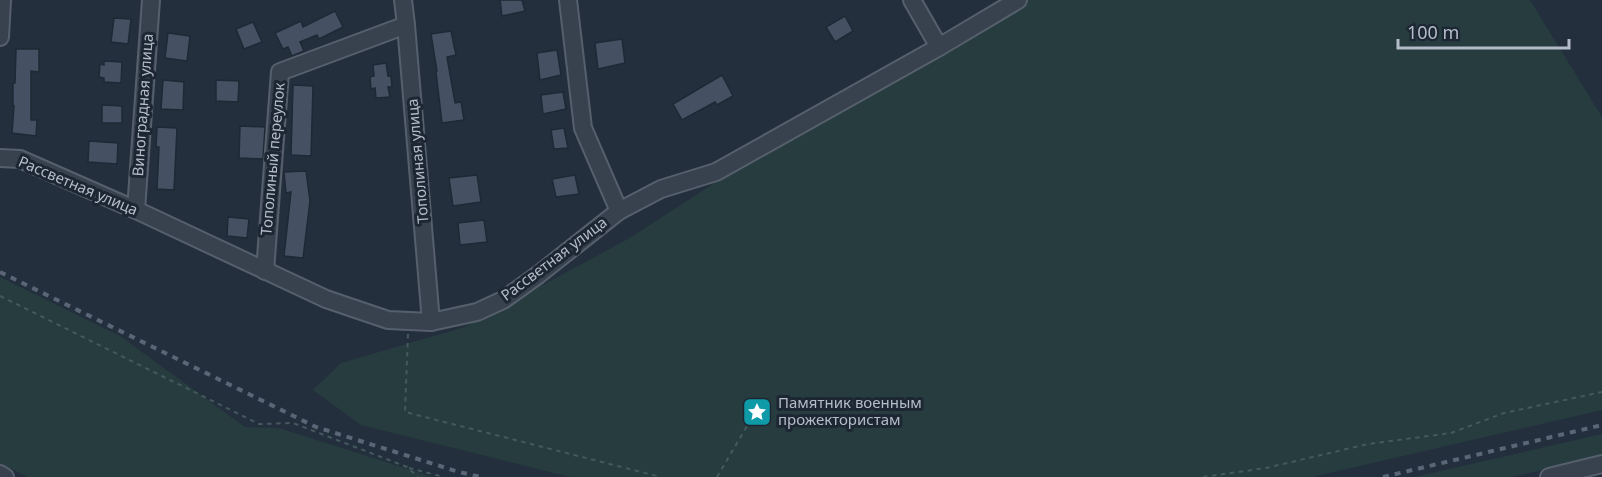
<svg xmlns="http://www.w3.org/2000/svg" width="1602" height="477" font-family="'Noto Sans',sans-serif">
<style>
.green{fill:#263c3f}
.building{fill:#455162;stroke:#1f2835;stroke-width:1.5}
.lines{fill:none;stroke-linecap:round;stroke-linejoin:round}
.minor-casing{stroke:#565f6c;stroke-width:20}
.path{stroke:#44595c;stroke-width:2;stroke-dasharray:4.5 4.5;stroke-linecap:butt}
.minor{stroke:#38414e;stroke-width:16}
.rail{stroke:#5a6575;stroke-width:4;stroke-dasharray:6 6;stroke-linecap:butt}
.labels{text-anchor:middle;stroke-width:6;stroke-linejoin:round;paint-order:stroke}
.street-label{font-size:15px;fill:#b4bcc9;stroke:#1d2633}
.poi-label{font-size:15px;fill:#b4bcc9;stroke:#1d2633;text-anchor:start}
</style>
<rect width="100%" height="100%" fill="#242f3e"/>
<g class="green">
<path d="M1025 0H1530L1602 117V410L1312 477H570L361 425 313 390 341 363 465 327 628 239 795 131Z"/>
<path d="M0 277 120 336 245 427 279 428 433 477H28L0 463Z"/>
<path d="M1602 434V457L1511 477H1414Z"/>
</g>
<g class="building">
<path d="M500 0H522L525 11 502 16Z"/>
<path d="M335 11 343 27 319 39 317 35 300 42 304 51 292 56 288 47 283 49 275 33 301 21 303 27Z"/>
<path d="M845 16 853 31 835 42 826 27Z"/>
<path d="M114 18 131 19 128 44 111 42Z"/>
<path d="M253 22 262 42 244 49 236 29Z"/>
<path d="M451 31 456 55 447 57 455 103 461 102 464 120 442 123 436 72 437 71 431 34Z"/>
<path d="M168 33 190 36 187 61 165 58Z"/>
<path d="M622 39 625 63 598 69 595 43Z"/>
<path d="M16 49H39V72L31 71V120H37L36 136 12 133 14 106H13V83H15Z"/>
<path d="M557 50 561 75 540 80 537 53Z"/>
<path d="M104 61 122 62 121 83 104 82V78L99 77 100 64 104 65Z"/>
<path d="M386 63 388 76H391L392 87H388L390 97 376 98 375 88 371 89 370 77 374 76 373 65Z"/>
<path d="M722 75 733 96 717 105 715 102 682 120 673 104Z"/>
<path d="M163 80 184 82 183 110 161 109Z"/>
<path d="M216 80 239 81 238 102 216 101Z"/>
<path d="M293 85 313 86 311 156 291 155Z"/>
<path d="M563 92 566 109 543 114 541 95Z"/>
<path d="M102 105 122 106V123H102Z"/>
<path d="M240 126 265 127 263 159 239 158Z"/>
<path d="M157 127 177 128 174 190 157 189 159 147H156Z"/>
<path d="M564 128 568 148 554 149 551 130Z"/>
<path d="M89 141 118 143 117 164 88 162Z"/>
<path d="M306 171 310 201 303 258 284 256 291 192 286 193 284 172Z"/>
<path d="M477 175 481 202 453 206 449 178Z"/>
<path d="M575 175 579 194 556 197 552 179Z"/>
<path d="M228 217 249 219 247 238 227 236Z"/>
<path d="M484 220 487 242 460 245 458 223Z"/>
</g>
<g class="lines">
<g class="minor-casing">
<g id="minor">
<path d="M403 0 406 25 431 322"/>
<path d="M568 0 583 128 619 211"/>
<path d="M912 0 939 47"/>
<path d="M0 37 2 0"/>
<path d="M0 158 20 159 136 210 326 299 388 320 431 322 477 312 503 300 538 275 619 211 661 189 716 172 939 47 1018 0"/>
<path d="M136 210 151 0"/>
<path d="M265 271 280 72 406 25"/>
<path d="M0 474 5 477"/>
<path d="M1549 477 1602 464"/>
</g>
</g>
<g class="path">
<path d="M0 296 259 424 293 423 407 467 418 477"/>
<path d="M408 334 405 412 661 477"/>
<path d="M409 468 444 477"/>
<path d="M717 477 753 416"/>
<path d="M1203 477 1266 468 1368 444 1451 433 1504 413 1602 392"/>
</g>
<use href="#minor" class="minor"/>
<g class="rail">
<path d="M0 272 316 427 459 472 481 477"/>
<path d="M1383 477 1602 425"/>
</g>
</g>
<defs>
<g id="sight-square" transform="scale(1.5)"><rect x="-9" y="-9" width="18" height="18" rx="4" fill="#0f9aa8" stroke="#1d2633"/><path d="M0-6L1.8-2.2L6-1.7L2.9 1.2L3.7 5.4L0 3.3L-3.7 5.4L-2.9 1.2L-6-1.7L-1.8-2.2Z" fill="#fff"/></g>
</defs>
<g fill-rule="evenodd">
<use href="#sight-square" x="757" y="412"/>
</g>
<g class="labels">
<g class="street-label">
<text transform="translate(143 105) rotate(-86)" y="5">Виноградная улица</text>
<text transform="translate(273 159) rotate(-85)" y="5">Тополиный переулок</text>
<text transform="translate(418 161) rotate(-95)" y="5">Тополиная улица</text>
<text transform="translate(78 186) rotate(23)" y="5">Рассветная улица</text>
<text transform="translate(554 259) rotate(-37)" y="5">Рассветная улица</text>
</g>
<g class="poi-label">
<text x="778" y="408">Памятник военным<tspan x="778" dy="17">прожектористам</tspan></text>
</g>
</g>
<path d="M1398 39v9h171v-9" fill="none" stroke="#b4bcc9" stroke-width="3"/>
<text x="1407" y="39" font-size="18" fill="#b4bcc9" stroke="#1d2633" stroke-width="4.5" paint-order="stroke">100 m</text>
</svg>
